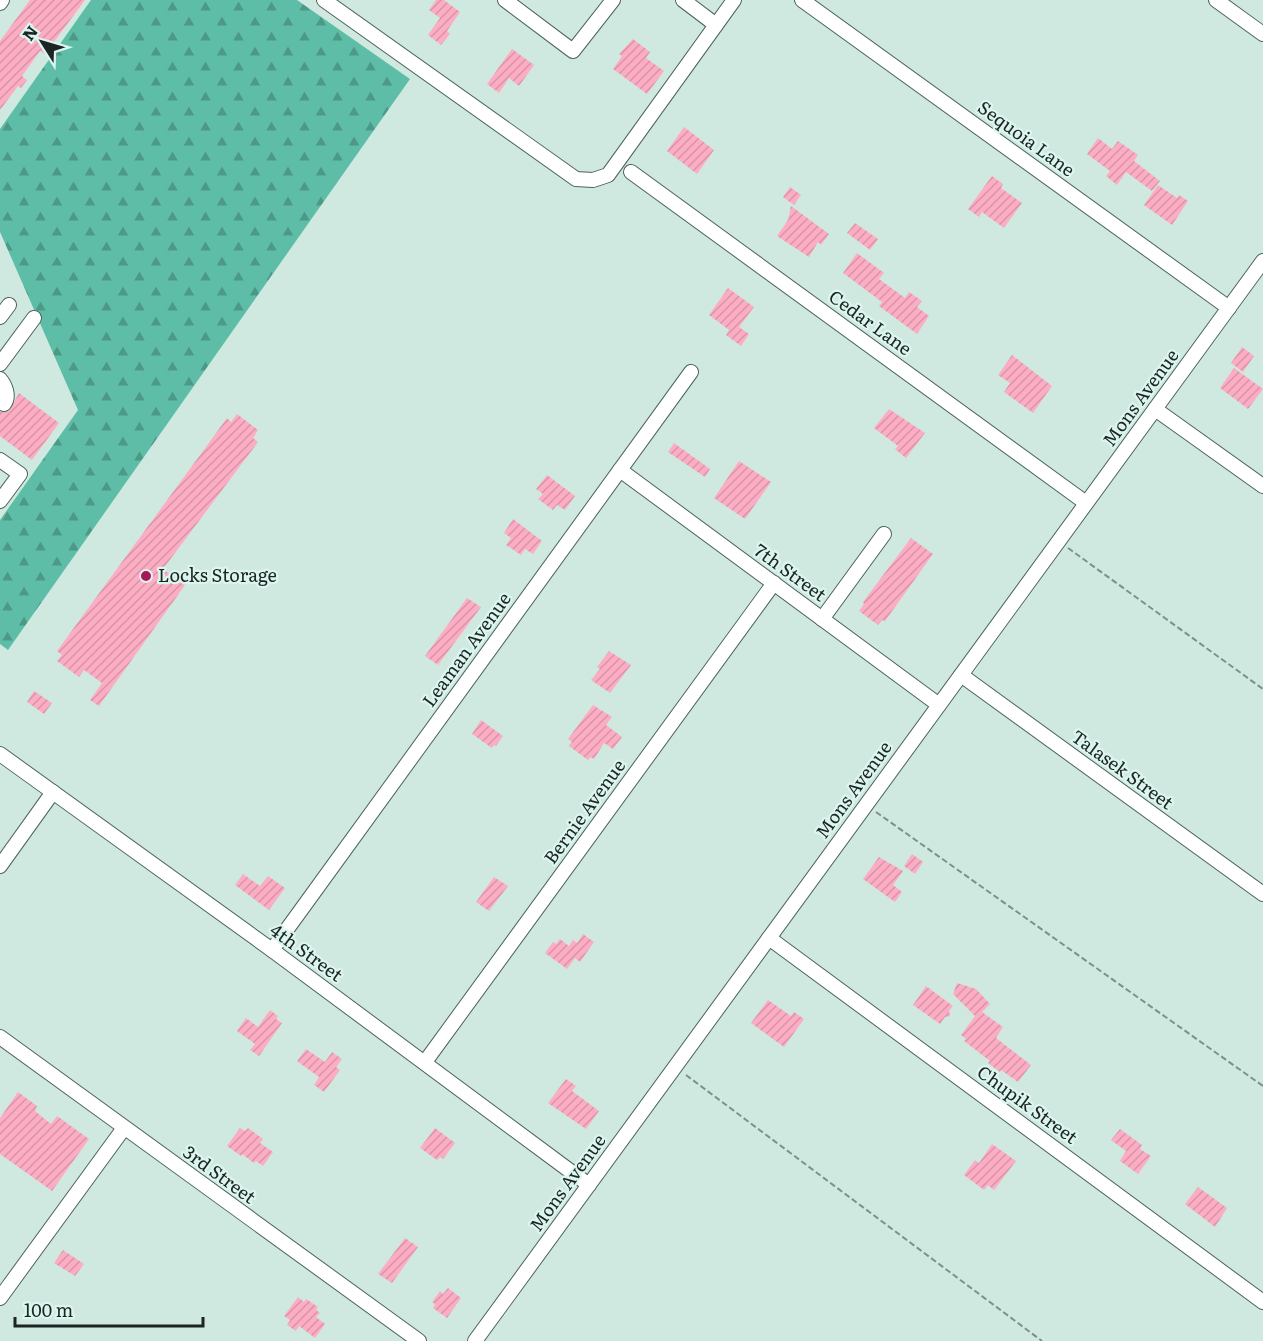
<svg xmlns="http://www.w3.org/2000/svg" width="1263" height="1341" font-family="Literata,serif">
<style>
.forest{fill:url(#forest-firs)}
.building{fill:url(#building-hatch)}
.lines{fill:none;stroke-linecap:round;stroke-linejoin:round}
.minor-casing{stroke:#4c635c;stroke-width:16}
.path{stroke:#7e908b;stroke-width:2;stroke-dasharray:6 3;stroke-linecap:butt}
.minor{stroke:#fff;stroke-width:14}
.poi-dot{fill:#a81856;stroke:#dcf6ef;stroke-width:2}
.labels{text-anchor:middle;stroke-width:4.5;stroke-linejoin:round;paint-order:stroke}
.street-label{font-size:18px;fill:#1c2523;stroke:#dcf6ef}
.poi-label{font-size:18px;fill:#1c2523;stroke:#dcf6ef;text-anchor:start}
</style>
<defs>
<pattern id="forest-firs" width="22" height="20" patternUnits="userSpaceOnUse" patternTransform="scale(1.5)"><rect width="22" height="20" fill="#5ebda7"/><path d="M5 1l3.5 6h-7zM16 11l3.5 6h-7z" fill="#4d9988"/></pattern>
<pattern id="building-hatch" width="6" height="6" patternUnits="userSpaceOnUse" patternTransform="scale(1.5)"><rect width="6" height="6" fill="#fdadc3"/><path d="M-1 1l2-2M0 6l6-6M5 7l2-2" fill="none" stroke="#d895a7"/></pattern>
</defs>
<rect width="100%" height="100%" fill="#cfe9e1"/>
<path class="forest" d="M91 0H297L410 79 8 650 0 644V520L78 410 0 232V129Z"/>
<g class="building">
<path d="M30 0H85L45 54 40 51 22 76 27 80 21 88 18 86 0 110V41Z"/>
<path d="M436 0H444L460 12 447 31 450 34 441 45 428 35 440 18 429 10Z"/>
<path d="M633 39 650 52 646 58 664 71 647 94 613 69 622 56 619 54Z"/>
<path d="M512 49 534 65 519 86 509 78 499 93 487 84Z"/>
<path d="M684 127 714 150 697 174 667 151Z"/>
<path d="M1098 138 1112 149 1118 141 1138 155 1134 161 1160 181 1152 191 1126 172 1117 185 1106 176 1110 171 1087 154Z"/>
<path d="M992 176 1003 184 1001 188 1022 203 1004 228 982 212 979 217 968 209Z"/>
<path d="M1158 185 1177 198 1179 195 1188 201 1172 225 1144 205Z"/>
<path d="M790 187 801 195 794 205 783 197Z"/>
<path d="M791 206 829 234 821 245 818 242 809 257 777 236 788 220Z"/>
<path d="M855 223 878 239 870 250 847 233Z"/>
<path d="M857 253 884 273 879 279 905 298 909 292 922 301 917 307 929 316 917 334 879 306 882 302 843 273Z"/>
<path d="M728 288 754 307 739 327 749 334 741 346 726 335 729 330 709 315Z"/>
<path d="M1242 347 1254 356 1243 372 1231 363Z"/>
<path d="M1012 355 1052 386 1033 413 1004 392 1010 383 998 375Z"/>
<path d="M1234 368 1263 389 1248 409 1220 388Z"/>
<path d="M19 393 59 423 32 460 0 436V412L9 411Z"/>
<path d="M889 409 925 433 906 458 895 449 898 446 874 428Z"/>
<path d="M237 414 258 430 253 438 258 442 163 569 185 585 99 706 90 700 102 683 84 670 79 677 57 661 62 655 57 651 227 418 231 422Z"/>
<path d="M674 443 710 469 705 477 668 452Z"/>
<path d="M739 461 771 482 745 519 714 498Z"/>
<path d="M547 475 575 496 565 510 557 505 553 510 538 499 543 494 536 489Z"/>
<path d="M513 519 542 541 533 554 525 549 521 555 506 545 511 538 504 533Z"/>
<path d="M911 538 933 554 885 621 882 620 878 625 859 611 864 604 863 602Z"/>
<path d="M467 598 481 607 438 665 425 656Z"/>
<path d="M609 651 631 665 610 693 591 680 600 669 597 667Z"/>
<path d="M34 691 52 703 44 714 27 702Z"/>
<path d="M593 705 612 717 606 725 622 737 613 749 604 743 594 759 591 757 588 760 569 746 572 742 568 739Z"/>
<path d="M481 720 503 736 496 746 494 745 492 748 472 734Z"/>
<path d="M912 854 923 862 915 874 904 866Z"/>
<path d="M879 857 903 871 893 885 902 892 895 902 863 879Z"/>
<path d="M243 874 260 886 268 876 285 888 269 910 235 885Z"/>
<path d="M494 877 508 886 489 911 476 902Z"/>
<path d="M583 934 594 942 580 962 575 958 567 969 545 953 553 942 556 944 560 939 569 946 573 940 577 943Z"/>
<path d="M957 983 976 989 990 1004 982 1012 1003 1027 996 1038 1031 1065 1018 1082 1001 1070 1000 1072 988 1063 990 1061 964 1041 966 1039 961 1035 975 1016 953 994Z"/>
<path d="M926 986 953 1006 949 1011 950 1016 945 1017 940 1024 913 1005Z"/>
<path d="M768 1000 791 1016 794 1012 804 1019 784 1047 751 1023Z"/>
<path d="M270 1010 278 1016 276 1019 282 1023 259 1056 250 1050 255 1044 237 1031 246 1018 258 1027Z"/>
<path d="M306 1049 325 1062 332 1052 342 1059 336 1067 340 1070 324 1092 314 1085 319 1077 297 1061Z"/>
<path d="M566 1079 576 1086 572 1091 599 1111 586 1129 548 1103Z"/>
<path d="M18 1092 37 1106 35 1111 51 1124 57 1116 89 1139 52 1191 0 1154V1118Z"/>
<path d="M240 1128 245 1131 248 1128 263 1139 260 1143 273 1152 263 1166 256 1161 254 1163 242 1154 241 1156 227 1146Z"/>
<path d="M435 1128 455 1143 443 1159 440 1157 437 1160 420 1148Z"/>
<path d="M1120 1129 1142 1145 1140 1149 1151 1156 1138 1174 1120 1161 1126 1151 1111 1140Z"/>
<path d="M992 1144 1016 1161 994 1190 988 1185 984 1190 964 1175 975 1160 979 1163Z"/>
<path d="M1198 1187 1227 1208 1215 1227 1185 1204Z"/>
<path d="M405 1238 418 1247 392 1283 378 1274Z"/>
<path d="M63 1250 84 1264 75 1276 54 1263Z"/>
<path d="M448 1288 461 1298 447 1318 433 1308 435 1304 432 1302 440 1291 443 1294Z"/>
<path d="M298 1297 304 1302 306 1299 318 1307 316 1310 320 1313 316 1317 325 1324 315 1338 299 1326 296 1331 287 1325 290 1320 284 1316Z"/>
</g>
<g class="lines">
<g class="minor-casing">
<g id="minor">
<path d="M324 0 576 179 593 180 608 175 734 0"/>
<path d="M505 0 573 51 613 0"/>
<path d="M683 0 716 25"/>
<path d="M802 0 1229 308"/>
<path d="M1216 0 1263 34"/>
<path d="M0 3 2 0"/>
<path d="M631 172 1086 503"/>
<path d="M0 317 9 305"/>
<path d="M0 364 34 318"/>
<path d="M0 379C5 385 10 396 4 404"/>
<path d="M1155 409 1263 486"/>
<path d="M0 460 20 474 0 501"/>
<path d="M620 470 939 705"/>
<path d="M822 619 884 534"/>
<path d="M961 675 1263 894"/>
<path d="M0 754 272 950 589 1185"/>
<path d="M0 866 53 792"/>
<path d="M769 938 1263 1302"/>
<path d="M272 950 691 372"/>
<path d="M0 1037 419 1341"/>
<path d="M425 1062 774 583"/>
<path d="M0 1298 124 1128"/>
<path d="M475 1341 1263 261"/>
</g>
</g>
<g class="path">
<path d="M1068 548 1263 689"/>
<path d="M876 812 1263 1086"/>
<path d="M686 1075 1042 1341"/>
</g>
<use href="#minor" class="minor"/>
</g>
<circle class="poi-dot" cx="146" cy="576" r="6"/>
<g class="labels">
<g class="street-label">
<text transform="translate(1026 139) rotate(36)" y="6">Sequoia Lane</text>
<text transform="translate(870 323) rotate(36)" y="6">Cedar Lane</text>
<text transform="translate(1141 398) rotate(-54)" y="6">Mons Avenue</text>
<text transform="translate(790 573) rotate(36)" y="6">7th Street</text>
<text transform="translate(467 650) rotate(-54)" y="6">Leaman Avenue</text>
<text transform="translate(1122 770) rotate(36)" y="6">Talasek Street</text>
<text transform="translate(854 790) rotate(-54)" y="6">Mons Avenue</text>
<text transform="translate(585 812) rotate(-54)" y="6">Bernie Avenue</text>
<text transform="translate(306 953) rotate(36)" y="6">4th Street</text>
<text transform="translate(1027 1105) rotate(36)" y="6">Chupik Street</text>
<text transform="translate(219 1175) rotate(36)" y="6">3rd Street</text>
<text transform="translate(568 1183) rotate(-54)" y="6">Mons Avenue</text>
</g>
<g class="poi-label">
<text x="158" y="582">Locks Storage</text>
</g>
</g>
<g transform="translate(42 42) rotate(307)" stroke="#dcf6ef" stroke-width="4.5" paint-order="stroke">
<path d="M0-4.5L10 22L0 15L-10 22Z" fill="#1c2523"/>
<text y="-9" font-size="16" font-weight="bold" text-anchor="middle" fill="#1c2523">N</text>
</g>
<path d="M15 1317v9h188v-9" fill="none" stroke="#1c2523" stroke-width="3"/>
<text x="24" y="1317" font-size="18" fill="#1c2523" stroke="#dcf6ef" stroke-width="4.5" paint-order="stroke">100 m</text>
</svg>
